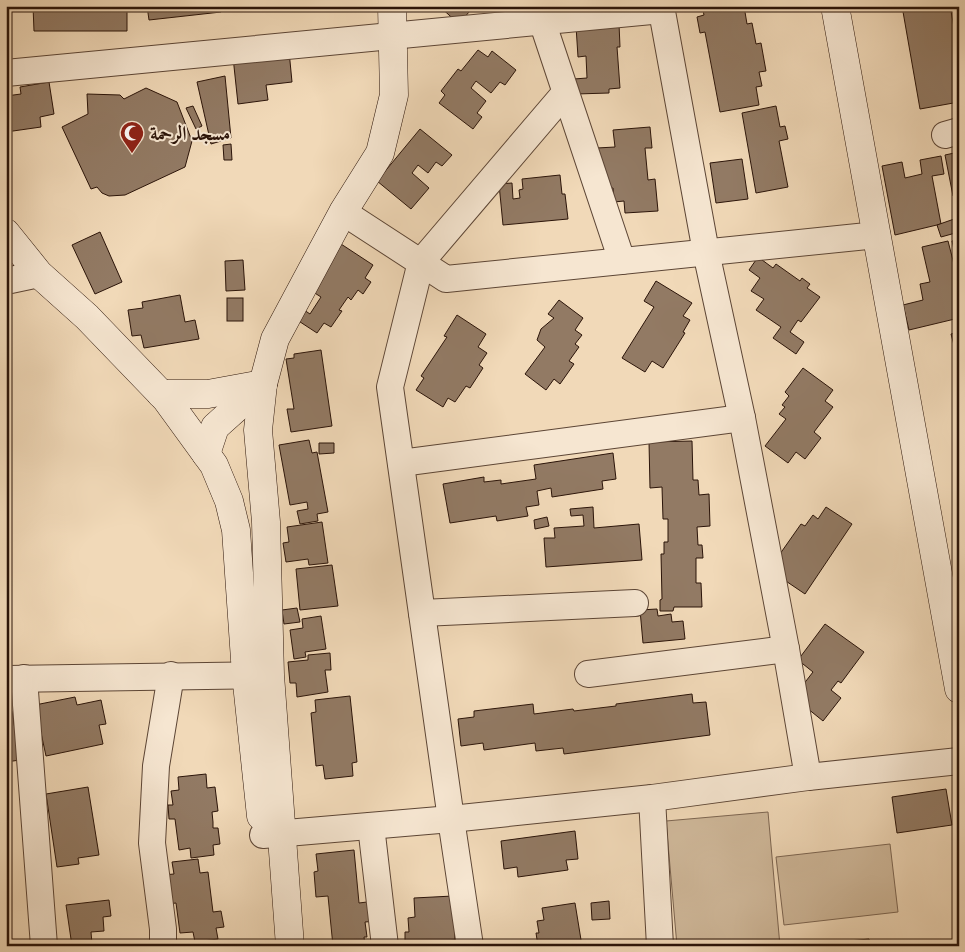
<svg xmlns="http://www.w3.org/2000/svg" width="965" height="952" font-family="'Gentium Book Plus',Amiri,serif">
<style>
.green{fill:#cfb89a;stroke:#7d6652}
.building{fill:#927a64;stroke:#2b1409}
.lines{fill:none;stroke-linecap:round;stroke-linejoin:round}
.street-casing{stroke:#5c4535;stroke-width:28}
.secondary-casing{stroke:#2b1409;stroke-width:29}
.street{stroke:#f6e6d1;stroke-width:26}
.secondary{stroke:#f6e6d1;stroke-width:28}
.labels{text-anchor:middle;stroke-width:4;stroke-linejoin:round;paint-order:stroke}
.poi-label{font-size:20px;font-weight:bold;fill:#2b1409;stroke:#f6e6d1;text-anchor:start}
</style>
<rect width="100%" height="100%" fill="#f1d9b8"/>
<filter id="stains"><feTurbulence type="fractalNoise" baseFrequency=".004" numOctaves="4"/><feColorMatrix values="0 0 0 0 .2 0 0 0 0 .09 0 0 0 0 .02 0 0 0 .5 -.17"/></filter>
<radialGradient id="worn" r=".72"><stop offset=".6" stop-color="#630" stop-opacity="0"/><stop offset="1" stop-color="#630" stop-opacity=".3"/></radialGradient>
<g class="green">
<path d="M768 812 780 946H677L666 821Z"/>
<path d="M890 844 898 912 784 925 776 857Z"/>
</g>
<g class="building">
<path d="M33 6H127V31H34Z"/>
<path d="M147 6H221V12L149 20Z"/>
<path d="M439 6H474L459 24Z"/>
<path d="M702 6H744L747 24 752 23 756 44 761 43 766 71 759 72 762 86 756 87 759 105 720 112 705 32 700 33 697 17 704 15Z"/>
<path d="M902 6H950L959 54V102L920 109Z"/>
<path d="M619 24 620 47H617L620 88 609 89V93L576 94 574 79 587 78 586 56 578 57 576 26Z"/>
<path d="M478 50 488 57 492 51 516 70 505 85 500 82 491 93 476 81 471 88 486 101 477 113 482 117 473 129 439 103 445 95 441 91 458 69 461 71Z"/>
<path d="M289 51 292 82 266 85 268 100 238 104 233 57Z"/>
<path d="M225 76 231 138 211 144 197 82Z"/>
<path d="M49 82 54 114 40 117 41 127 6 132V96L21 94 20 87Z"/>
<path d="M146 88 177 102 192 141 185 167 125 195 109 196 102 193 97 187 91 189 62 127 88 114 87 94 120 95 124 99Z"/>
<path d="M193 106 202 126 196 129 186 108Z"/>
<path d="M776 106 780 127 785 126 788 139 779 141 788 187 756 193 742 113Z"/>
<path d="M650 127 652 148H645L648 180 655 179 658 211 625 213 624 201 614 202 613 188 606 189 597 148 615 147 613 130Z"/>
<path d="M420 129 452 155 442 166 436 162 428 173 418 165 412 173 429 188 411 209 377 181Z"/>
<path d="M231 144 232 160H224L223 145Z"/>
<path d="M959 152V195L953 196 945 155Z"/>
<path d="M941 156 944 174 932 176 941 224 895 235 882 166 902 162 905 178 922 174 920 160Z"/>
<path d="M742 159 748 199 716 203 710 163Z"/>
<path d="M560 175 562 194H565L568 219 503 225 499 184 512 183 513 199 520 198 519 190 523 189 522 179Z"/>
<path d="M957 218 959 232 941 237 937 225Z"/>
<path d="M100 232 122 282 95 294 72 245Z"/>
<path d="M959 239V267H958L952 241Z"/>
<path d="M948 241 957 276 959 275V318L909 330 903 305 923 300 920 284 930 282 922 247Z"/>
<path d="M341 244 373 265 365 278 371 282 363 294 358 290 351 300 348 297 339 310 342 311 331 327 324 323 317 333 291 316 298 306 310 314 321 297 310 290Z"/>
<path d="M758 257 773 268 776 264 800 281 802 278 810 284 807 288 820 297 801 322 798 320 790 332 804 342 796 354 773 338 781 327 756 310 764 299 751 291 760 278 749 270Z"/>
<path d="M243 260 245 290 226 291 225 261Z"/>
<path d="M656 281 692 303 683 316 690 320 683 332 685 333 663 368 652 361 645 372 622 358 654 307 644 301Z"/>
<path d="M180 295 185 322 195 320 199 339 144 348 141 335 132 336 128 310 143 308 142 302Z"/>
<rect x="227" y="298" width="16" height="23"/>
<path d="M559 300 583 318 575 330 582 335 575 344 579 347 569 361 574 364 560 384 554 379 546 390 525 374 545 347 537 340 541 329 554 318 548 314Z"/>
<path d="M457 315 486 334 478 347 487 353 479 365 483 368 470 388 466 386 455 402 448 398 443 407 416 390 424 378 421 376 447 337 444 336Z"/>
<path d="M959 332V364L951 334Z"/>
<path d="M321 350 332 426 291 432 287 409H294L286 359 294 358V354Z"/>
<path d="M803 368 833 390 825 401 833 407 814 432 821 438 805 459 796 452 788 463 765 446 786 419 779 414 785 407 782 405 789 396 785 392Z"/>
<path d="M309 440 312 453 317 452 328 512 317 514 318 521 300 524 297 511 308 509 307 502 290 505 279 445Z"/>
<path d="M692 441 693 480H698L699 495 709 494 710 526 697 527 698 545H702L703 558H696V583H701L702 607H674L673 611H660V600L662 599 661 554H664V542H668V519H663L662 487 650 488 649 442Z"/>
<path d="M319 443H334V453L319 454Z"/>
<path d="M613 453 616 479 602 481 603 489 552 497 551 488 537 491 539 505 526 507 528 516 497 521 496 516 450 523 443 484 484 477V482L501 480V484L536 479 534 465Z"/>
<path d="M593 507 594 528 639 524 642 560 546 567 544 538H555L554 528 584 526 583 515 571 516 570 509Z"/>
<path d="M826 507 852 524 805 594 777 575 775 561 801 524 805 526 813 515 818 519Z"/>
<path d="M547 517 549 526 535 529 534 520Z"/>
<path d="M322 522 328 563 309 565 308 559 286 562 283 543 289 542 287 527Z"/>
<path d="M332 565 338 606 300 610 296 569Z"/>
<path d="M297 608 300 622 284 624 282 610Z"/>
<path d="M657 609 658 616 671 614 672 622 683 621 685 639 643 643 640 610Z"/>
<path d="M321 616 326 649 305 652 306 657 294 659 290 630 303 628 302 619Z"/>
<path d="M825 624 864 652 841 683 838 681 831 690 841 698 823 721 802 704 799 690 813 672 798 660Z"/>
<path d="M330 653 331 670H325L328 692 297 697 296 683H290L288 662 308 660V655Z"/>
<path d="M692 694 693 703 706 702 710 735 564 754 563 748 536 751 535 743 484 750 483 743 461 746 458 719 474 717V711L533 704 534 714 573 709 574 711 616 706V704Z"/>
<path d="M350 696 357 762 352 763 353 776 325 779 323 765 316 766 311 713 316 712 315 700Z"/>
<path d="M75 697 77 705 101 700 106 724 99 725 103 744 46 756 35 705Z"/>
<path d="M12 711 20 760 6 762V712Z"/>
<path d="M206 774 207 788 215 787 218 811 212 812 213 822V828H218L220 844 213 845 214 855 191 858 190 848 179 850 175 819H169L168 805H173L171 791 179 790 178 777Z"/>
<path d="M88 787 99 855 78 858 79 864 57 867 46 794Z"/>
<path d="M946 789 952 825 897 833 892 797Z"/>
<path d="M575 831 578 859 566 860 568 870 518 877 517 867 504 869 501 841Z"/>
<path d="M354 850 359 903 375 901 377 921 365 922 367 937H364L365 946H333L328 896 316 897 314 872 318 871 316 854Z"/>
<path d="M198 859 200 873 208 872 213 912 221 911 224 927 216 928 218 939 195 942 193 932 180 933 176 903 167 904 163 875 174 874 172 862Z"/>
<path d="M453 896 455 940 446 941 447 946H398V942H405V932H409L408 918 415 917 414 898Z"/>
<path d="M109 900 111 916 103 917 104 931 91 932 92 944 105 942 106 946H72L66 905Z"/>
<path d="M609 901 610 919 592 920 591 903Z"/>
<path d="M575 903 582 946H537H538L536 933H539L537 921 544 920 542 908Z"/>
<path d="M869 939 870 946H799Z"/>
<path d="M215 942 216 946H190Z"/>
</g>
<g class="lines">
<g class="street-casing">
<g id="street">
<path d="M540 6 542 21 622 261"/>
<path d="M661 6 706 252 742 418 786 649 808 777"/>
<path d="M6 73 662 10"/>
<path d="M945 135 959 131"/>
<path d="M343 212 446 279 877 235"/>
<path d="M6 281 39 274"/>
<path d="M401 463 742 418"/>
<path d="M422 613 635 603"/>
<path d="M588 674 786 649"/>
<path d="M24 678 44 946"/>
<path d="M7 679 268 675"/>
<path d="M652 798 660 946"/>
<path d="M371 826 385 946"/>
<path d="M263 835 451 819 652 798 808 777 959 761"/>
<path d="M163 946V929L152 843 156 766 171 675"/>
<path d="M470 946 451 819 390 387 421 262 565 93"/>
</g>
</g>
<g class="secondary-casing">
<g id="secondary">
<path d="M835 6 959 689"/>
<path d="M6 233 39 274 87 317 166 399 214 465 229 501 236 530 246 674 261 816"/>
<path d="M161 394H208L263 384"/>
<path d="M206 454 215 427 263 384"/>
<path d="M290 946 270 675 266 522 258 430 263 384 275 339 343 212 380 153 394 95 392 6"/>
</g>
</g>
<use href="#street" class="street"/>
<use href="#secondary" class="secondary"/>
</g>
<defs>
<g id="mosque-pin" transform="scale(1.25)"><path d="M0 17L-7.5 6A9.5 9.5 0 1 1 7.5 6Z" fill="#8f2418" stroke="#f6e6d1"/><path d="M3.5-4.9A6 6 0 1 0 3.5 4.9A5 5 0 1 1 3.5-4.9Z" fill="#fff"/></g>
</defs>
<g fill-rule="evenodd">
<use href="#mosque-pin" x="132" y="133"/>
</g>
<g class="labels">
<g class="poi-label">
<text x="150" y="140">مسجد الرحمة</text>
</g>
</g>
<rect width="965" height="952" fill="none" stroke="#f1d9b8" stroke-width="25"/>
<rect x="8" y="8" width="950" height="937" fill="none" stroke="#2b1409" stroke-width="2.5"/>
<rect x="12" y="12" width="940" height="927" fill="none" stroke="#2b1409"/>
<rect width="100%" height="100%" filter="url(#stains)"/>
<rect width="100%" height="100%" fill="url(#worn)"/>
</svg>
